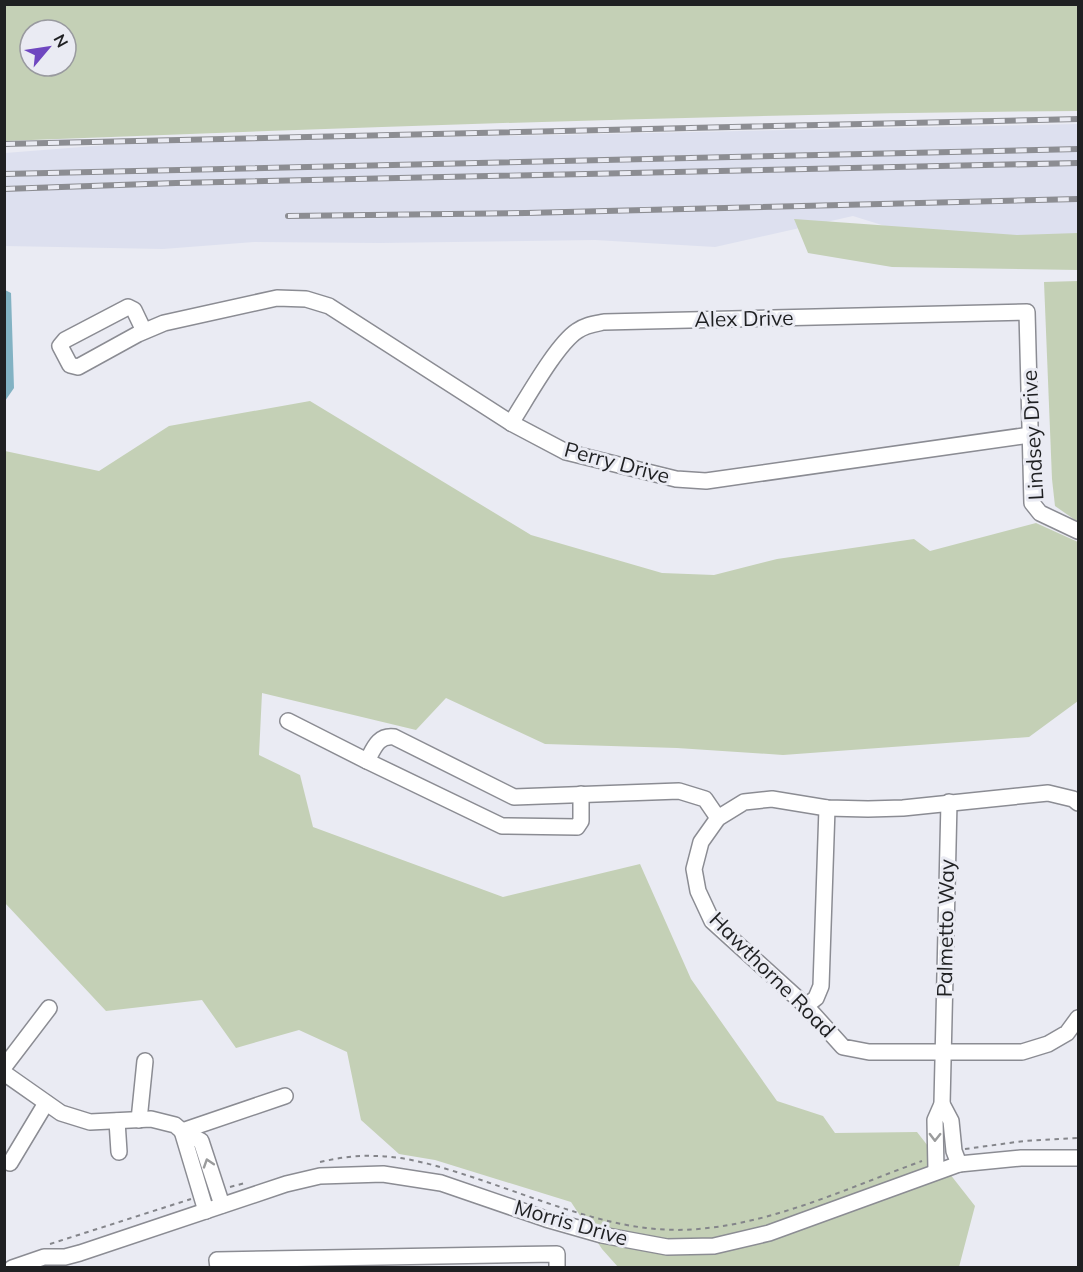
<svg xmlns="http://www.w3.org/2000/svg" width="1083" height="1272" font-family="Mulish,sans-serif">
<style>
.built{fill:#dde0ef}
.green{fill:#c4d0b6;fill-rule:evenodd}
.water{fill:#82b2c3}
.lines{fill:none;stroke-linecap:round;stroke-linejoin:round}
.minor-casing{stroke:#8b8c93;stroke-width:18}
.path{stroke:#84858a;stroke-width:2;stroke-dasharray:4.5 4.5;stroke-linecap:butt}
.minor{stroke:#fff;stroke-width:15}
.rail-casing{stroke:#8c8d92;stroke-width:6}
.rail{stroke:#eaebf3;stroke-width:4;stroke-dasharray:11;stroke-linecap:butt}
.oneway{stroke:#9a9b9c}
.labels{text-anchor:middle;stroke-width:6;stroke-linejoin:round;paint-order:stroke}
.street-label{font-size:21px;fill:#1f2022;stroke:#eaebf3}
</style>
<rect width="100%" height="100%" fill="#eaebf3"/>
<path class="built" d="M1078 124V234L920 237 853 216 715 247 595 240 380 243 254 242 163 249 5 246V153L120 144Z"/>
<g class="green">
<path d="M4 5H1078V111C720 114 362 127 5 141ZM30 30H66V66H30Z"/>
<path d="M794 219 1017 235 1078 233V270L892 267 808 253Z"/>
<path d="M1078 281V522L1055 506 1052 479 1044 282Z"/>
<path d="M310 401 531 535 662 573 714 575 777 559 914 539 930 551 1036 523 1078 542V701L1029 737 783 755 677 748 545 744 446 698 416 730 262 693 259 755 300 775 313 827 503 897 640 864 691 979 777 1101 823 1116 835 1133 917 1132 975 1206 959 1267H618L602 1249 571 1202 435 1160 399 1154 361 1120 347 1052 299 1030 236 1048 202 1000 106 1011 5 903V451L99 471 169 426Z"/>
</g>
<path class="water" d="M5 290 11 293 14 388 5 401Z"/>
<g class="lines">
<g class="minor-casing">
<g id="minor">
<path d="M144 331 134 310 128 307 65 340 60 346 70 365 78 367 138 334 164 323 277 298 306 299 329 306 511 423 566 452 676 479 706 481 1030 435"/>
<path d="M511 423C526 400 556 345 577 331 585 325 594 324 604 322L1027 312 1032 503 1040 513 1078 531"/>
<path d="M288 721 367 761C374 748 378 735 394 737L514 797 679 791 705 799 718 818"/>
<path d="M367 761 502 826 577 827 581 821V794"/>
<path d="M1078 803 1073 799 1048 793 903 808 868 809 827 808 772 799 744 802 718 818 701 842 694 869 698 891 712 921 806 1006 843 1047 869 1052H1022L1048 1044 1067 1033 1078 1018"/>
<path d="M806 1006 816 998 821 986 827 808"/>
<path d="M4 1067 49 1008"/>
<path d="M4 1073 61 1113 90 1122 151 1119 175 1125 182 1131 201 1141 222 1205"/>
<path d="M942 1104 951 1121 954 1151 959 1164"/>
<path d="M139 1120 145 1061"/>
<path d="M117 1121 119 1152"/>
<path d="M182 1131 285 1096"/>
<path d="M182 1131 206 1211"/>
<path d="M10 1163 46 1103"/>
<path d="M936 1171 935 1120 942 1104 949 802"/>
<path d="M12 1268 44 1257H65L80 1253 286 1184 320 1176 383 1174 441 1183 546 1219 602 1235 667 1247 714 1246 769 1233 959 1164 1021 1158H1078"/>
<path d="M218 1268 217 1260 557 1254V1268"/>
</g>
</g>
<g class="path">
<path d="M965 1149 1024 1141 1078 1138"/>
<path d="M320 1162C338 1158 356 1155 374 1156 407 1156 441 1167 472 1177 527 1195 589 1221 646 1228 740 1240 836 1192 922 1161"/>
<path d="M230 1187 245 1183"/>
<path d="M50 1244 191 1199"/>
</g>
<use href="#minor" class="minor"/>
<g class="rail-casing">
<g id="rail">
<path d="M4 144 1078 119"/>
<path d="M4 174 1078 149"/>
<path d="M4 189 176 183 1078 163"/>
<path d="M288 216 526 213 1078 199"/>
</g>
</g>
<use href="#rail" class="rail"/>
</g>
<defs><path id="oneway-chevron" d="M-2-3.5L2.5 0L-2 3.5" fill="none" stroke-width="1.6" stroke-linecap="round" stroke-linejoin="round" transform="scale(1.5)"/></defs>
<g class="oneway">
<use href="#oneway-chevron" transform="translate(935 1137) rotate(91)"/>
<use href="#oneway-chevron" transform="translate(208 1163) rotate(-108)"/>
</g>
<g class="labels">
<g class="street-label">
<text transform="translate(744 319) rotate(-1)" y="7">Alex Drive</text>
<text transform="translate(1033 435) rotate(-93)" y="7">Lindsey Drive</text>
<text transform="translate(617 463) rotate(15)" y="7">Perry Drive</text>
<text transform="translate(946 928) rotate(-89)" y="7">Palmetto Way</text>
<text transform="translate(772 975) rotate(45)" y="7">Hawthorne Road</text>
<text transform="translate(571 1223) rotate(16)" y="7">Morris Drive</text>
</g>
</g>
<rect width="1083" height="1272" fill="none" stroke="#1f2022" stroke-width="12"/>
<g transform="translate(48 48) rotate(61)"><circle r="28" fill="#eaebf3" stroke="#999a9f" stroke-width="1.5"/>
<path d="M0-4.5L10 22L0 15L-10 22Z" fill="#6f47c0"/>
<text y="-9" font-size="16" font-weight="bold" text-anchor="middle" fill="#1f2022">N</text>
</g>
</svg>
